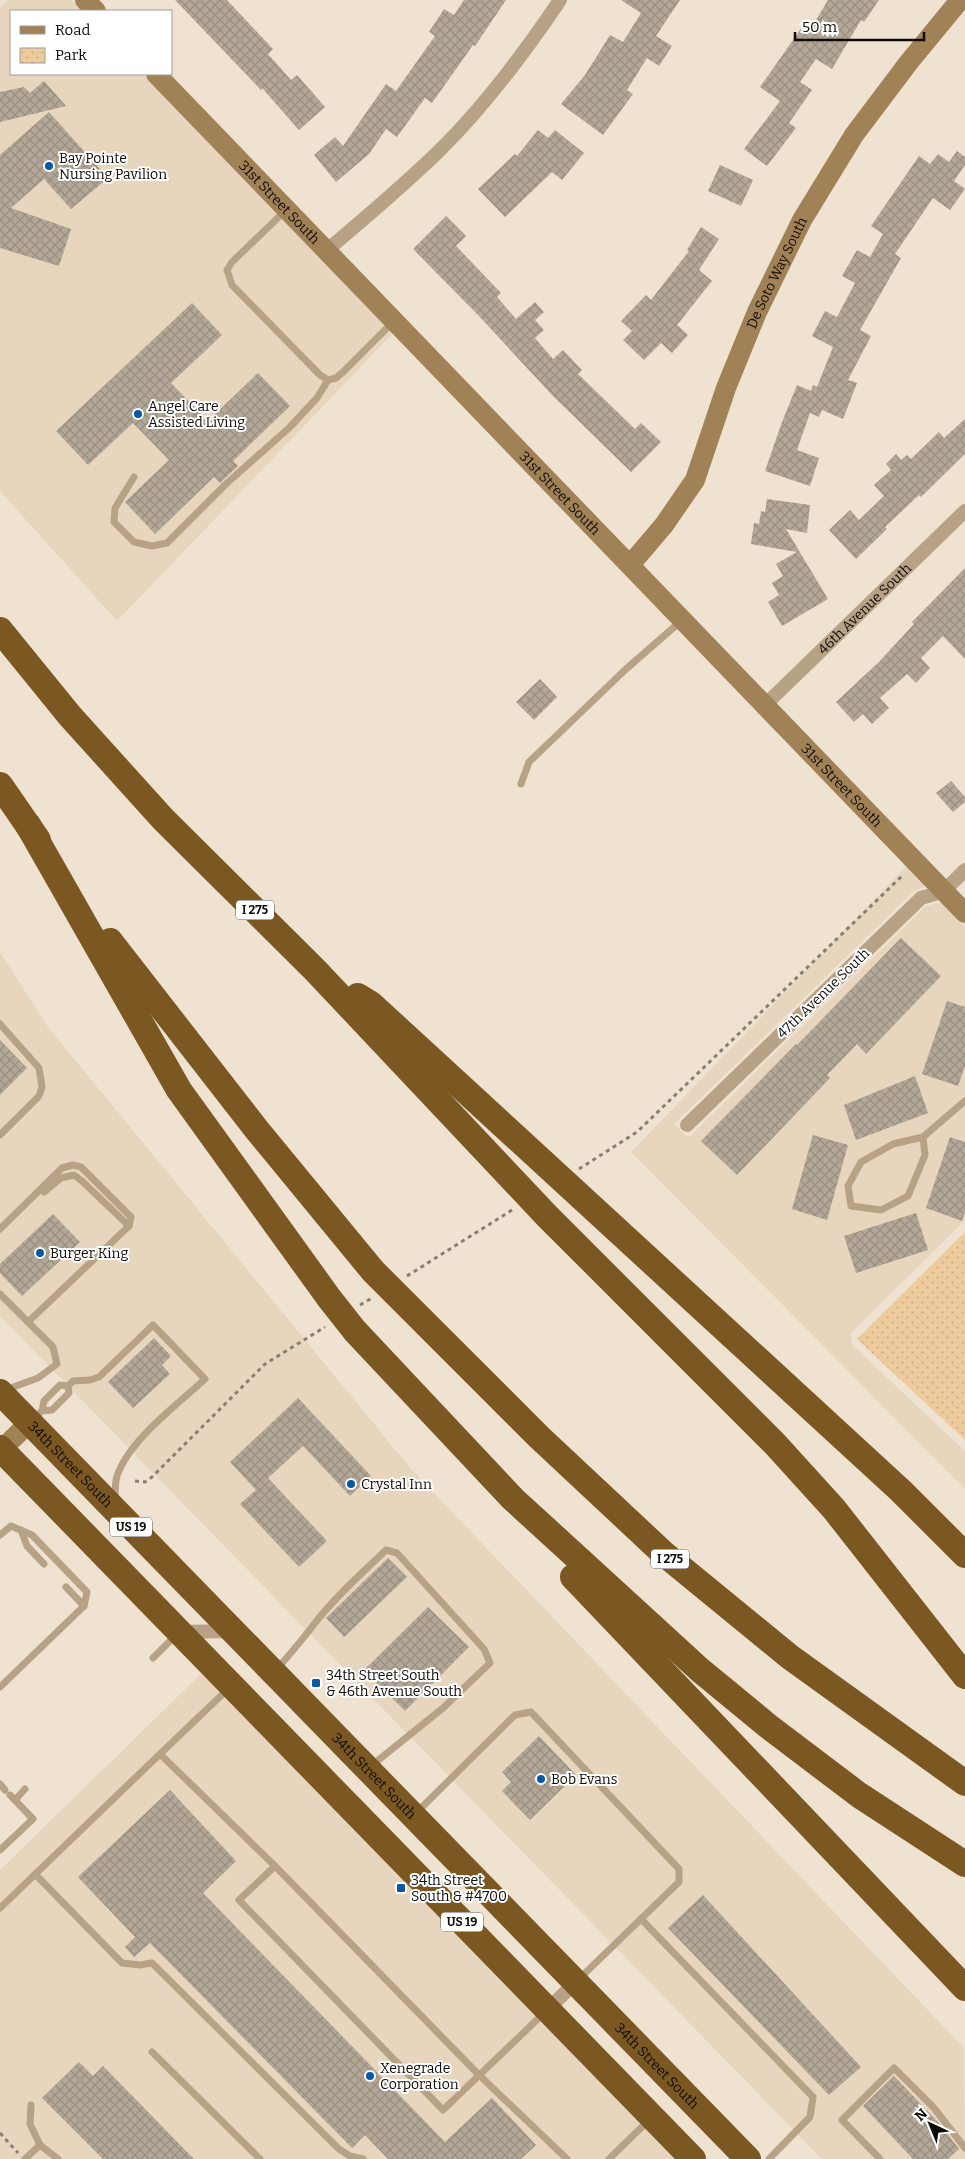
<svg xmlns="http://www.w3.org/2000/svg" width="965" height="2159" font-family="Bitter,serif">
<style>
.built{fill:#e7d5be}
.park{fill:url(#park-dots)}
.building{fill:url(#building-cross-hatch)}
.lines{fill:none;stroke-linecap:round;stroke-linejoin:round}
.path{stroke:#887f74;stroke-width:3;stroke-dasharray:4 4;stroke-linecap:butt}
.lane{stroke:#b8a286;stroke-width:7}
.street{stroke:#b8a286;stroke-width:14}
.secondary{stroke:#a18156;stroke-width:20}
.highway{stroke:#7b5722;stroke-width:26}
.poi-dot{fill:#0758a6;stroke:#fff;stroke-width:2}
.labels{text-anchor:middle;stroke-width:4;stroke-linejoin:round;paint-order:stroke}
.shield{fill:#fff;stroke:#575451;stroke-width:1}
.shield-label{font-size:12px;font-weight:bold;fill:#0f0b06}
.poi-label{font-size:14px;fill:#0f0b06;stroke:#fff;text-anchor:start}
.street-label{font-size:14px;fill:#0f0b06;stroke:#fff}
</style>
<defs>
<pattern id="park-dots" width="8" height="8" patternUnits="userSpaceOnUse" patternTransform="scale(1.25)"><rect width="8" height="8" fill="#eecb9d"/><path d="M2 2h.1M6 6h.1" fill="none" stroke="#cbad86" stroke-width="1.8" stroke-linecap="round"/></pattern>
<pattern id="building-cross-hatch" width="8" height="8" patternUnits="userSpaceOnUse" patternTransform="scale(1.25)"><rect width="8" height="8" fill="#b3a797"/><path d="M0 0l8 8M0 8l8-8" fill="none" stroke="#998e81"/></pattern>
</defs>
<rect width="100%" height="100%" fill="#efe2d1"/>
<g class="built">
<path d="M9 0H72L83 11H11V74H143L393 333 117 621 0 491V8Z"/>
<path d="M907 866 926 886 914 891 674 1124 688 1138 926 906 942 902 965 926V1220L851 1333 852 1345 965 1451V1489L631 1152Z"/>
<path d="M0 952 48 1027 411 1469 964 2048 965 2159H822L0 1316Z"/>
<path d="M204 1671 680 2159H0V1870Z"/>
</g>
<path class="park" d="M965 1232V1440L857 1339Z"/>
<g class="building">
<path d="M175 0H227L273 49 268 54 291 80 297 75 325 107 299 130 262 88 261 90Z"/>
<path d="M464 0H506L475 46 473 45 432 103 425 98 397 137 386 129 369 154 336 182 314 155 335 137 343 146 386 84 396 91 435 36 429 32 444 9 454 15Z"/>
<path d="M621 0H680L656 36 672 46 659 66 647 58 627 90 633 94 603 135 561 104 585 75 610 35 623 42 641 13Z"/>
<path d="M828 0H879L864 22 861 20 832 69 816 59 800 82 812 90 789 123 796 128 767 166 744 149 780 101 760 87 805 23 812 27Z"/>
<path d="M44 81 66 106 0 122V92L24 87 30 93Z"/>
<path d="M49 112 108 178 71 209 44 179 11 208 71 229 59 266 0 248V155Z"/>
<path d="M538 130 548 138 555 130 584 153 562 180 552 172 505 217 478 189 515 154 517 156Z"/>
<path d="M957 151 965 157V165L954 181 965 189 950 210 933 198 895 254 901 258 860 330 871 336 848 380 857 383 843 419 822 410 819 417 810 413 797 450 819 458 810 486 765 471 782 422 797 385 811 391 813 385 817 387 833 347 812 336 825 311 837 317 855 283 842 276 857 250 870 257 883 234 871 226 919 156 930 164 938 154 949 162Z"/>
<path d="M720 165 753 180 741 206 708 191Z"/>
<path d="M446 216 466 236 456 246 501 293 497 297 516 319 535 302 544 312 535 320 544 330 535 338 553 359 563 350 582 370 578 374 635 429 641 423 661 442 631 472 553 396 478 315 413 249Z"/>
<path d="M701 227 719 239 699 270 712 281 677 325 688 335 672 353 661 343 644 360 623 340 632 331 621 321 646 295 651 300 689 251 687 250Z"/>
<path d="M192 303 222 335 171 383 208 421 258 373 290 406 233 461 238 466 220 483 214 477 155 534 125 502 169 460 133 423 88 465 56 431Z"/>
<path d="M965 419V454L921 497 919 495 885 527 887 529 856 559 829 530 850 510 859 520 884 496 874 485 891 470 886 464 896 454 901 460 907 455 911 459 939 432 944 438Z"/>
<path d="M767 499 810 505 807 533 786 529 828 599 782 626 768 602 779 595 772 583 783 576 776 564 797 552 751 544 754 523 759 524 761 511 765 512Z"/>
<path d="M965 568V659L943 636 921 658 930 668 916 683 907 674 880 698 889 708 872 724 863 714 854 722 836 702 879 662 914 624 912 622Z"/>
<path d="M540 679 557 697 534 720 516 702Z"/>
<path d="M951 781 965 797V802L953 812 936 793Z"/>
<path d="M901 938 941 976 866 1054 857 1044 827 1075 830 1078 737 1175 701 1141 796 1044 797 1045Z"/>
<path d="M947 1001 965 1007V1066L958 1086 922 1074Z"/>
<path d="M0 1040 27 1068 0 1095Z"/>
<path d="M915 1076 928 1113 856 1140 844 1105Z"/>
<path d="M813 1135 848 1145 827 1220 792 1209Z"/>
<path d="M950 1137 965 1142V1212L962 1221 926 1208Z"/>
<path d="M916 1213 928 1250 856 1273 844 1236Z"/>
<path d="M53 1214 80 1242 22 1296 0 1273V1264Z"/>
<path d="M154 1338 171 1356 162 1365 170 1374 133 1408 108 1382Z"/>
<path d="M298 1398 371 1476 350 1496 303 1446 268 1478 327 1541 299 1567 240 1504 256 1490 230 1462Z"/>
<path d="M388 1558 407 1577 344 1637 326 1618Z"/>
<path d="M428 1607 469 1647 405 1711 364 1670Z"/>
<path d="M539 1736 576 1775 530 1820 502 1791 511 1782 502 1772Z"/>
<path d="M170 1790 236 1861 203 1893 445 2142 492 2098 536 2145 521 2159H388L365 2135 352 2148 150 1943 134 1957 125 1947 135 1937 78 1877Z"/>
<path d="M703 1895 861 2067 829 2095 668 1928Z"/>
<path d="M79 2062 93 2076 103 2066 194 2159H103L42 2098Z"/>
<path d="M894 2076 938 2122 959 2149 948 2159H913L863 2106Z"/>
</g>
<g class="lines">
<g class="path">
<path d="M579 1169 637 1132 903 875"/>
<path d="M407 1276 512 1210"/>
<path d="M360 1305 372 1298"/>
<path d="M135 1481 145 1482 152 1477 265 1364 325 1327"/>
<path d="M0 2133 18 2153"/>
</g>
<g class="lane">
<path d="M286 210 232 262 227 270 232 285 320 375 328 380 336 378 343 372 394 321"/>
<path d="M134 477 115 508 114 522 134 542 152 546 167 543 227 483 289 428 317 398 328 380"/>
<path d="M521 784 529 762 626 669 680 622"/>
<path d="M0 1024 39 1068 42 1087 39 1096 0 1135"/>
<path d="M923 1137 925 1155 908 1196 881 1210 851 1206 848 1186 861 1162 893 1144 923 1137 965 1101"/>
<path d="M44 1192 61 1178 74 1175 82 1181 129 1226"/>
<path d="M0 1229 62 1168 73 1165 81 1167 131 1217 129 1226 28 1322"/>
<path d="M0 1294 53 1347 57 1364 38 1378 5 1390"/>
<path d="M68 1386 73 1381 90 1380 99 1377 153 1325 205 1379C178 1404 129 1440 117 1476 115 1483 115 1492 115 1499"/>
<path d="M33 1419 42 1411 44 1401 60 1385 68 1386 69 1393 52 1410 42 1411"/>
<path d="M21 1530 27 1546 44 1564"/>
<path d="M0 1535 11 1526 32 1535 87 1592 84 1606 0 1687"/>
<path d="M66 1587 84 1606"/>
<path d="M153 1658 175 1636"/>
<path d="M277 1669C290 1654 303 1639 315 1623 334 1598 362 1573 386 1550L397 1553 484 1649 490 1663 443 1708 371 1766"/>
<path d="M228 1689 160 1754 275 1866 239 1900 443 2110 544 2013"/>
<path d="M0 1784 5 1790"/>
<path d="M15 1800 25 1789"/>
<path d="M417 1812 515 1715 531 1712 679 1869V1882L579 1979"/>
<path d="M0 1850 33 1819 10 1795"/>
<path d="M275 1866 479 2075 567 2159"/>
<path d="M35 1874 122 1963 140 1965 152 1963 339 2149 350 2156 363 2159"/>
<path d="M0 1908 160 1754"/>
<path d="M641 1919 813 2097 810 2117 769 2159"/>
<path d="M152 2052 260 2159"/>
<path d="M40 2145 58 2159"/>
<path d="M25 2159 40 2145 30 2124 31 2105"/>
<path d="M609 2159 648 2121"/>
<path d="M880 2159 842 2120 894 2068 934 2108 965 2148"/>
</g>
<g class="street">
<path d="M326 251C364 219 402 187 438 152 483 108 525 52 560 0"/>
<path id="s1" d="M764 706 965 511"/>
<path d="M687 1125 921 898 944 891 965 870"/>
<path d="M180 1632 232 1631"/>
<path d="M548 2009 576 1982"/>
</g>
<g class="secondary">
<path d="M85 0 96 11"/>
<path id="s2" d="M156 74 965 913"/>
<path id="s3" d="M630 565 664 525 695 480 726 388 757 312 802 220 854 135 909 62 960 0"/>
<path d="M0 1451 30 1422"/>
</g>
<g class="highway">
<path d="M0 630 70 716 163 819 315 970 547 1216 775 1444 834 1509 965 1676"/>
<path d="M0 785 38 840"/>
<path d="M28 825 179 1090 329 1298 355 1331 513 1499 700 1670 768 1726 859 1795 965 1864"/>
<path d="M110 941 257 1130 373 1271 539 1437 663 1553 790 1657 965 1783"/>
<path d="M358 996 371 1004 901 1491 965 1555"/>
<path id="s4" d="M0 1392 748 2159"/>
<path d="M0 1448 693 2159"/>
<path d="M573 1577 965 1988"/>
</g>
</g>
<g class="poi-dot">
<circle cx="49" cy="166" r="5"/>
<circle cx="138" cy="414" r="5"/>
<circle cx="40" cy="1253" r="5"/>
<circle cx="351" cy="1484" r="5"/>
<rect x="311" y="1678" width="10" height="10" rx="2.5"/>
<circle cx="541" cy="1779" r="5"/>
<rect x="396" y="1883" width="10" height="10" rx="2.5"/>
<circle cx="370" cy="2076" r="5"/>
</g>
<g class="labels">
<g class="shield">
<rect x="236" y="900.5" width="38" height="19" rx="4"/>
<rect x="110" y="1517.5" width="42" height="19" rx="4"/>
<rect x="651" y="1549.5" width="38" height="19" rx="4"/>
<rect x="441" y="1912.5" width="42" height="19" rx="4"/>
</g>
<g class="shield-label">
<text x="255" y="914">I 275</text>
<text x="131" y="1531">US 19</text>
<text x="670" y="1563">I 275</text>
<text x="462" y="1926">US 19</text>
</g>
<g class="poi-label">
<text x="59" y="163">Bay Pointe<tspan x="59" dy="16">Nursing Pavilion</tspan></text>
<text x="148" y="411">Angel Care<tspan x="148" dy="16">Assisted Living</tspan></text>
<text x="50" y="1258">Burger King</text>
<text x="361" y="1489">Crystal Inn</text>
<text x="326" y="1680">34th Street South<tspan x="326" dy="16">&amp; 46th Avenue South</tspan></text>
<text x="551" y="1784">Bob Evans</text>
<text x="411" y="1885">34th Street<tspan x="411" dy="16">South &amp; #4700</tspan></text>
<text x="380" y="2073">Xenegrade<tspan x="380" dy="16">Corporation</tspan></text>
</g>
<g class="street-label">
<text dy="5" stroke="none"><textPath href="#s2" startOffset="178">31st Street South</textPath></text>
<text dy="5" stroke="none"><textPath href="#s3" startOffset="330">De Soto Way South</textPath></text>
<text dy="5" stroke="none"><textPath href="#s2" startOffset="582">31st Street South</textPath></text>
<text dy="5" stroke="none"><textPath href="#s1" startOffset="140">46th Avenue South</textPath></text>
<text dy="5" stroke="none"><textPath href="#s2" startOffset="988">31st Street South</textPath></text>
<text transform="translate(823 993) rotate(-44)" y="5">47th Avenue South</text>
<text dy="5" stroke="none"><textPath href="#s4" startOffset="101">34th Street South</textPath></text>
<text dy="5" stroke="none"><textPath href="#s4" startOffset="536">34th Street South</textPath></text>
<text dy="5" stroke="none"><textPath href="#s4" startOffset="941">34th Street South</textPath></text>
</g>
</g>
<rect x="10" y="10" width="162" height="65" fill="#ffffff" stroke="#9f9d9b"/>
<rect x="20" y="26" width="25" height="8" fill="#a18156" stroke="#9f9d9b"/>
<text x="55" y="35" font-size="15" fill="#0f0b06">Road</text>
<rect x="20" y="48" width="25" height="15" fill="url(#park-dots)" stroke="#9f9d9b"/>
<text x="55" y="60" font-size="15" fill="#0f0b06">Park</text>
<g transform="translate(930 2124) rotate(316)" stroke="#ffffff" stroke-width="4" paint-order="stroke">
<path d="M0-4L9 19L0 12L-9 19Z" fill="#0f0b06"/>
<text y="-8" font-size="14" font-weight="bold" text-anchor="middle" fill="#0f0b06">N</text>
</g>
<path d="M795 32v8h129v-8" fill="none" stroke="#0f0b06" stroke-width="2.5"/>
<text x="802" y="32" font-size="15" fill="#0f0b06" stroke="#ffffff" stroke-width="4" paint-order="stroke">50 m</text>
</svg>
